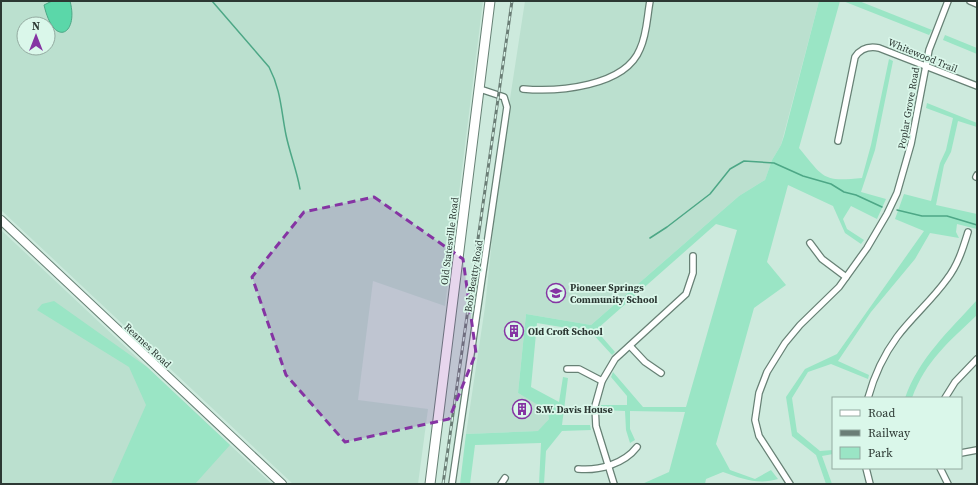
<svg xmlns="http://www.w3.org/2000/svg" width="978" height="485" font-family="'Source Serif 4',serif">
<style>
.built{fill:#bbe0cf;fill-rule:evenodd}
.green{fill:#9ae5c5}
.water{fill:#5bd7a9;stroke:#4da786}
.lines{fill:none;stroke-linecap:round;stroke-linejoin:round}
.stream{stroke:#4da786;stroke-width:1.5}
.minor-casing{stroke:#678175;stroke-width:8}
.secondary-casing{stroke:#678175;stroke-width:10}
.primary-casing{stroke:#678175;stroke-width:11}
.minor{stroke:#fff;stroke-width:5.5}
.secondary{stroke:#fff;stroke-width:8}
.primary{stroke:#fff;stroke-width:9}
.rail-casing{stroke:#6b7e76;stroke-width:3}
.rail{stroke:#daf7ea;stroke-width:1.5;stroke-dasharray:4.5;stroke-linecap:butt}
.marked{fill:#8534a3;fill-opacity:0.2;stroke:#8534a3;stroke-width:3;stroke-dasharray:8 5;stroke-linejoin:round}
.labels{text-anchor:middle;stroke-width:3.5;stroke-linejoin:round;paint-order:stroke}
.street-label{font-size:10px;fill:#2c3833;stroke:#daf7ea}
.poi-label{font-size:10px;font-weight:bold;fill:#2c3833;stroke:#daf7ea;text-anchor:start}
</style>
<rect width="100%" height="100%" fill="#cdeadd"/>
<g class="built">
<path d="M1 1H483L445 306 373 281 358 400 428 409 418 484H293L1 210ZM24 24H48V48H24Z"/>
<path d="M525 1H819L781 145 772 160 765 180 739 196 591 325 526 314 518 393 549 411V419L539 431 466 434 485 307 500 164Z"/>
<path d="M1 230 230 445 272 484H1Z"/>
</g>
<g class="green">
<path d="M819 1H840L799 148C824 178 822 182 862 178L871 145 889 59 893 61 875 150 861 192 886 199 877 219 851 206 843 219 847 229 864 240 861 244 845 233 833 206 788 185 767 262 786 285 754 308 716 444 730 470 755 479 771 470 778 479C759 485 742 479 723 472L706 479 705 484H642L669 472 685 412 630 411V429L635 440 630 443 626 430 625 411 601 410V405H627V396L611 377 613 372 643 407H686L737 230 716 224 596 330 615 352 612 355 591 332 537 323 531 387 559 402 563 377 568 378 562 425H590L591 430 562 431 546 451 544 484H539L541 443 475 445 470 484H460L466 434 538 431 549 419 548 411 518 393 526 314 591 325 739 196 765 180 772 160 781 145 784 136Z"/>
<path d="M843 1H859L932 30 929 35Z"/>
<path d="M945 35 977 48V54L943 40Z"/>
<path d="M927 103 977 123V127L958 121 951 152 944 165 936 205 977 214V229L957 224 956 232 959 238 930 233 915 259 871 312 838 361 869 375 868 379 831 364 808 372 792 398 797 432 820 451 833 450V454L822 456 832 484H826L816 455 792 436 786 397 805 369 837 354 924 231 895 219 904 194 931 201 940 163 946 150 953 118 926 108Z"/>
<path d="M977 300V315C949 342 926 360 912 398H905C919 358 949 331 977 300Z"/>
<path d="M54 301 147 367 230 445 195 484H111L146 405 129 367 37 310 42 304Z"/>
</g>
<path class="water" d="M52 1H70C79 34 54 49 44 5Z"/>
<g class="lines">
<g class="stream">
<path d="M212 1 269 67C281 90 281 110 286 135 290 154 297 171 300 189"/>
<path d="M897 210 922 216H947L977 225"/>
<path d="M650 238 667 227 710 194 730 169 744 161 774 163 803 176 831 184 844 192 856 195 882 207"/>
</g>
<g class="minor-casing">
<g id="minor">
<path d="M970 1 977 4"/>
<path d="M523 89C557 92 625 87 640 49 647 34 647 17 650 1"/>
<path d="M838 141 855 57C861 48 869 46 879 48L977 86"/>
<path d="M976 177 977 175"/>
<path d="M810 243 822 259 846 277"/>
<path d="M630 346 645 362 661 373"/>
<path d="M567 369H579L602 381"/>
<path d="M868 398C874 376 883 356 897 337 912 317 932 300 947 279 958 265 963 248 968 232"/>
<path d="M945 398 955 382 977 359"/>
<path d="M961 453 977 450"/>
<path d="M866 468 870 484"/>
<path d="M940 468 948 484"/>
<path d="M578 469C599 471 624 464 637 447"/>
<path d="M452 484 507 107 504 97 480 89"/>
<path d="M501 484 505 478"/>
<path d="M614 484 596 426 595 406 602 381 615 359 686 294 693 273V256"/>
<path d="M790 484 759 436 755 420 759 393 767 372 785 343 800 325 839 287 867 248 887 214 897 193 911 144 929 50 948 1"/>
</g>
</g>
<g class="secondary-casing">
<path id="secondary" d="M1 220 282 484"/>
</g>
<g class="primary-casing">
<path id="primary" d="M430 484 490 1"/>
</g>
<use href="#minor" class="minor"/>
<use href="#secondary" class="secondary"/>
<use href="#primary" class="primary"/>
<g class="rail-casing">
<path id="rail" d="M443 484 512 1"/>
</g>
<use href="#rail" class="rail"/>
</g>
<path class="marked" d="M374 197 463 259 476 353 449 419 345 442 286 375 252 277 304 212Z"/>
<defs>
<g id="school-ring" transform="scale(1)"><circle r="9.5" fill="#daf7ea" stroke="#8534a3" stroke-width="1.5"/><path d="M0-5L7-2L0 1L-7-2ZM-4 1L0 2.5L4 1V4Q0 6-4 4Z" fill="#8534a3"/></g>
<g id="building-ring" transform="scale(1)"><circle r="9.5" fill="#daf7ea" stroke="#8534a3" stroke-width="1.5"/><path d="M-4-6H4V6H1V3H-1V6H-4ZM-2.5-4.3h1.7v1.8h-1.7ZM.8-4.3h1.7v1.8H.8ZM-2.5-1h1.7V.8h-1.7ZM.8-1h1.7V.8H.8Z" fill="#8534a3"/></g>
</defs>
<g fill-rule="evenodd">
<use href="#school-ring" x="556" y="293"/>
<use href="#building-ring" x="514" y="331"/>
<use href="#building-ring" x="522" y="409"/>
</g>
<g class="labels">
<g class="street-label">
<text transform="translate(923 55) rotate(22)" y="4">Whitewood Trail</text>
<text transform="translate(908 108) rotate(-80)" y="4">Poplar Grove Road</text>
<text transform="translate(449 241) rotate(-83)" y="4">Old Statesville Road</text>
<text transform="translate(473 276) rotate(-81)" y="4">Bob Beatty Road</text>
<text transform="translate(148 345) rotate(43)" y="4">Reames Road</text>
</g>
<g class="poi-label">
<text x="570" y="291">Pioneer Springs<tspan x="570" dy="12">Community School</tspan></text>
<text x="528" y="335">Old Croft School</text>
<text x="536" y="413">S.W. Davis House</text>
</g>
</g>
<rect width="978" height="485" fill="none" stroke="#2c3833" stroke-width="4"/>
<rect x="832" y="397" width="130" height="72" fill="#daf7ea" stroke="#94aba1"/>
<rect x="840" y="410" width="20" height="6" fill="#ffffff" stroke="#94aba1"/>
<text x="868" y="417" font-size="12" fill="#2c3833">Road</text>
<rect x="840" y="430" width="20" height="6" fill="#6b7e76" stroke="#94aba1"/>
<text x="868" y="437" font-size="12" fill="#2c3833">Railway</text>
<rect x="840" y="447" width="20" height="12" fill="#9ae5c5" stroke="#94aba1"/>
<text x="868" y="457" font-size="12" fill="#2c3833">Park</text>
<g transform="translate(36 36)"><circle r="19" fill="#daf7ea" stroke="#94aba1"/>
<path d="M0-3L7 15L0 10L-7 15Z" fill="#8534a3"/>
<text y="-6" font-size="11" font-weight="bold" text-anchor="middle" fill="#2c3833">N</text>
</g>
</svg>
